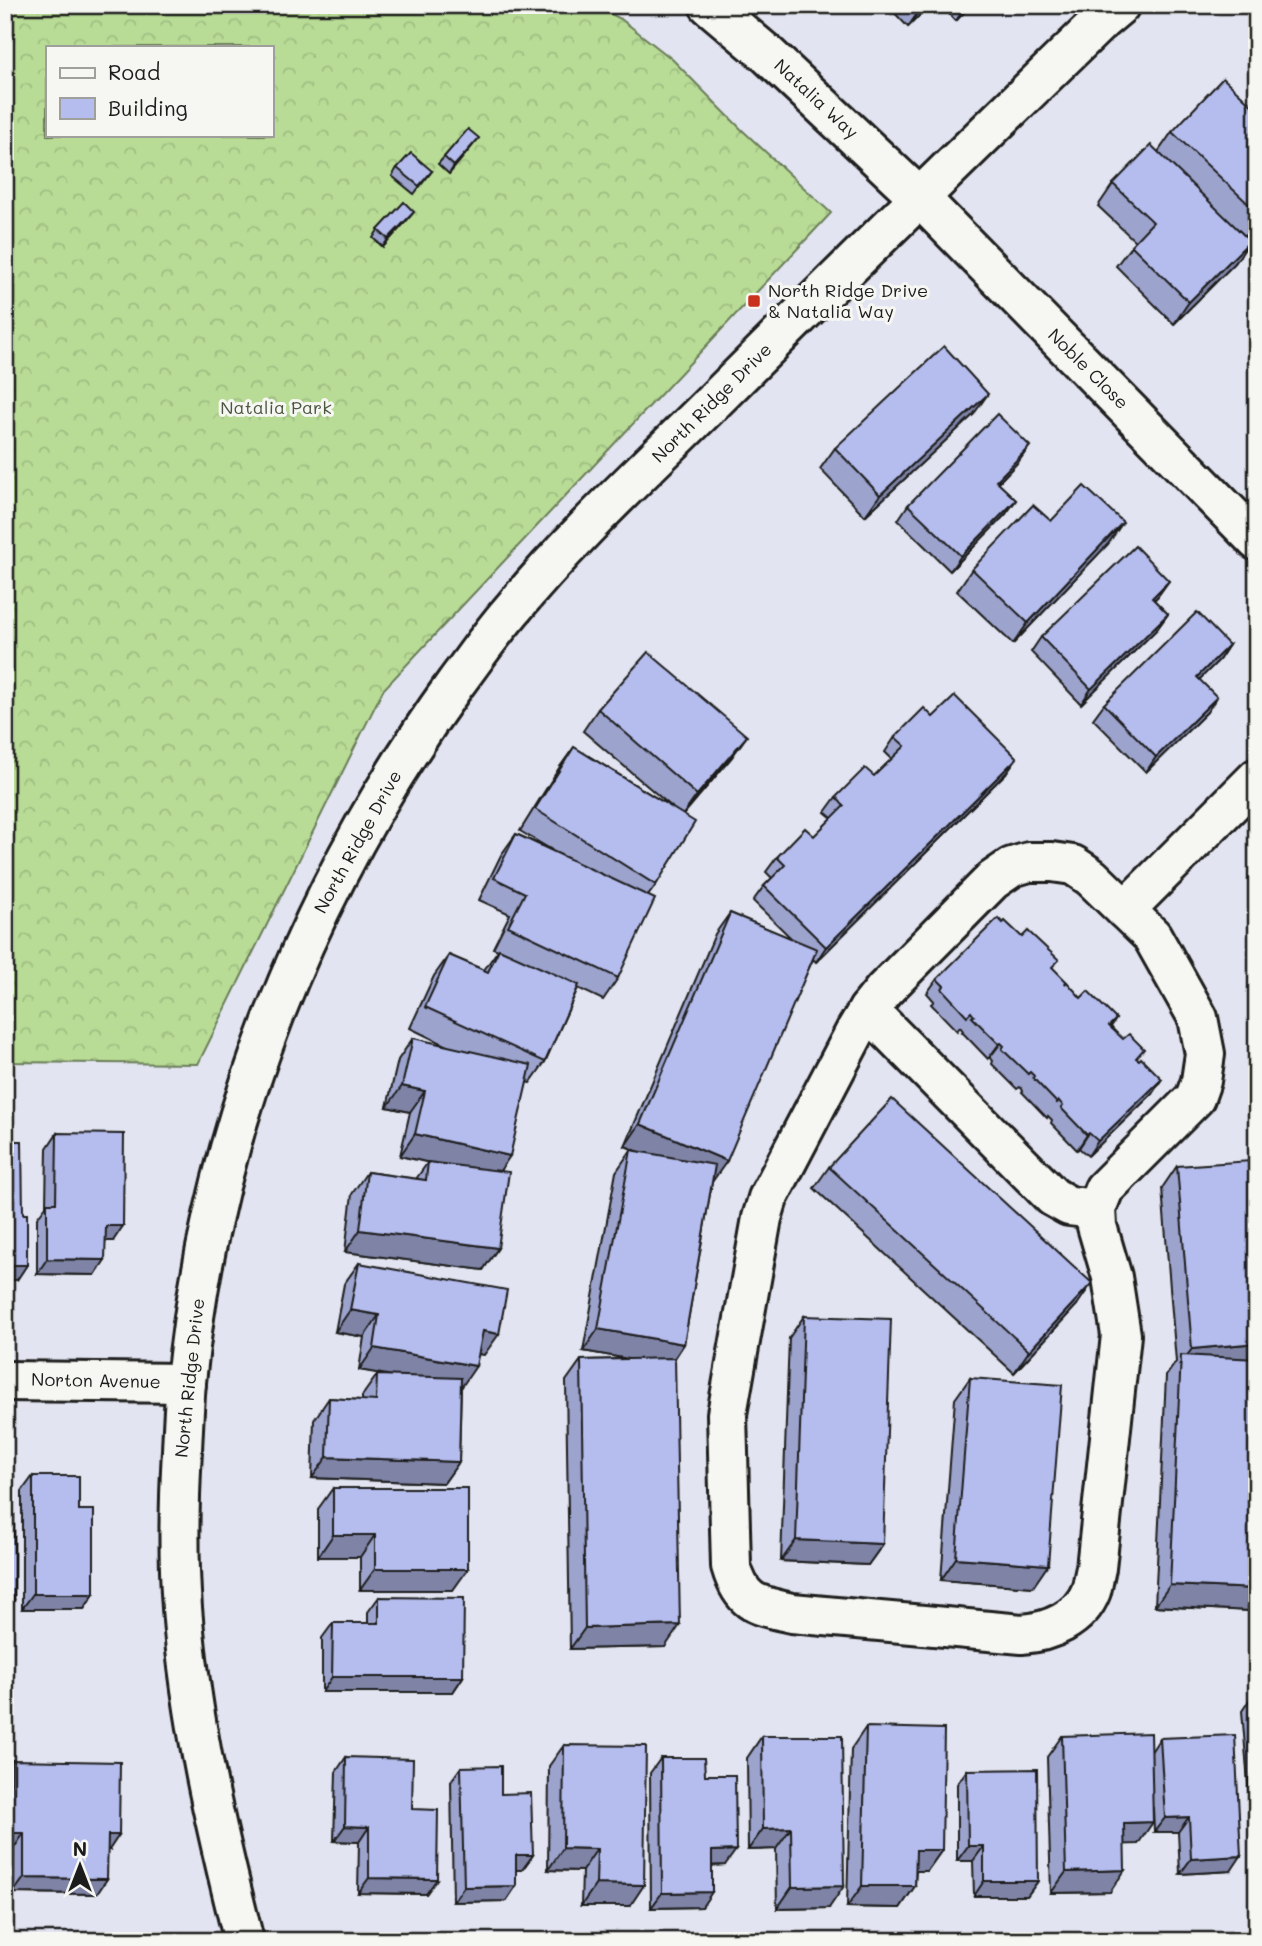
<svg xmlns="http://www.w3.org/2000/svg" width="1262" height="1946" font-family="Mali,sans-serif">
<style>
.forest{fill:url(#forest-crowns);stroke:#6a7c59;stroke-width:2;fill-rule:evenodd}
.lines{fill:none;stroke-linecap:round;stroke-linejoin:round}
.minor-casing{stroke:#1c1c1c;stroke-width:44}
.tertiary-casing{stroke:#1c1c1c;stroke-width:44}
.minor{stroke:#f6f6f2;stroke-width:38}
.tertiary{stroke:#f6f6f2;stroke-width:38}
.wall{fill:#9ca3cd;stroke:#1c1c1c;stroke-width:2}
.shaded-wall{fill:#7f84a7;stroke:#1c1c1c;stroke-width:2}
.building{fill:#b5bdee;stroke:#1c1c1c;stroke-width:2}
.poi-dot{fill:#c8321e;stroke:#f6f6f2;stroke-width:2.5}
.labels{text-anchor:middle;stroke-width:6;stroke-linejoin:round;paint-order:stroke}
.street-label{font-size:18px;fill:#1c1c1c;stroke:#f6f6f2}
.poi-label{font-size:18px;fill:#1c1c1c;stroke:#f6f6f2;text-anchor:start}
.park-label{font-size:18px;fill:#4b5641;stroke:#f6f6f2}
</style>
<defs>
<pattern id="forest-crowns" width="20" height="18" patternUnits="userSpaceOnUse" patternTransform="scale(1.75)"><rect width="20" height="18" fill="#b8dc96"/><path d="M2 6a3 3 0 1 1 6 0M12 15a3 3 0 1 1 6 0" fill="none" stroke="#9ebc81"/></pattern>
</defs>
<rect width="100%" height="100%" fill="#e2e5f1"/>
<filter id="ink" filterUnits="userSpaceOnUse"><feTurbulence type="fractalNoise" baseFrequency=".0143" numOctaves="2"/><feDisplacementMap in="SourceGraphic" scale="14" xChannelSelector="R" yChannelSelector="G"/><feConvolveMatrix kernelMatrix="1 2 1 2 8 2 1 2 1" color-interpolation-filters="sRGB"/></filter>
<g filter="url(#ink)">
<path class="forest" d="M5 5H594L621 19 672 59 741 129 831 213 383 690 198 1064 5 1062ZM47 47H271V135H47Z"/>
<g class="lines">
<g class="minor-casing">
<g id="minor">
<path d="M709 5 767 54 919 197 1257 541"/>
<path d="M1029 862H1052L1073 865 1091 877 1152 936 1198 1018 1205 1054 1201 1081 1195 1098 1104 1189 1096 1209 1097 1226 1112 1277 1121 1335 1096 1568C1094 1576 1093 1584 1091 1591 1080 1620 1049 1632 1022 1634L792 1613C756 1605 742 1604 731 1566L727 1414 762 1218 768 1198 856 1030 868 1010 884 990 993 880 1012 867Z"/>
<path d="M1125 910 1257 778"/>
<path d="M868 1010 1053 1197 1069 1206 1096 1209"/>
<path d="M5 1381 186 1383"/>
</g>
</g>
<g class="tertiary-casing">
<path id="tertiary" d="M244 1941C216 1829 191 1723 182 1608 178 1555 179 1503 182 1450 183 1428 184 1405 186 1382 211 1130 307 889 455 684 473 660 490 635 510 612 574 534 650 465 722 393 847 268 974 144 1101 21L1120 5"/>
</g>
<use href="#minor" class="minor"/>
<use href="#tertiary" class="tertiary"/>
</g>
<g class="wall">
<path d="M887 5H930L908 27Z"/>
<path d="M940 5H971L956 21Z"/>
<path d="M1257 59V69L1253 64Z"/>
<path d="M1257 110V238L1252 243 1231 223 1250 241 1235 263 1174 324 1116 266 1135 241 1098 206 1113 184 1158 152 1172 132Z"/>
<path d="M473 145 449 174 438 164 444 157Z"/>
<path d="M397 168 432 171 414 194 392 176Z"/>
<path d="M408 219 383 247 373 238 378 230Z"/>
<path d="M973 415 865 516 820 469 835 448Z"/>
<path d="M1019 461 998 483 1016 500 1005 515 950 571 898 520 908 505Z"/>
<path d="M1051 521 1108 544 1013 644 957 591 972 569Z"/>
<path d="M1158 596 1154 600 1168 614 1157 629 1081 704 1031 652 1041 637Z"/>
<path d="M1229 645 1219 660 1199 679 1207 712 1146 772 1093 719 1104 704Z"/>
<path d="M598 709 732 757 683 815 656 885 648 896 618 978 603 1000 578 988 545 1062 530 1083 527 1082 499 1171 498 1248 483 1270 345 1252 352 1194 367 1172 416 1179 428 1162 400 1156 410 1112 387 1107 398 1060 413 1038 449 1047 410 1028 434 976 449 955 484 970 498 950 493 948 510 914 479 900 501 855 516 834 552 850 520 831 559 768 574 747 673 808 583 731Z"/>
<path d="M933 717 1006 773 816 962 813 959 712 1182 684 1344 675 1358 665 1647 570 1649 566 1381 581 1360 630 1359 583 1351 616 1172 631 1150 640 1152 625 1146 715 934 730 913 792 939 753 901 764 886 772 878 766 872 777 857 814 836 832 818 825 812 836 797 874 776 892 759 885 752 895 737Z"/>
<path d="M1053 968 1065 984 1081 998 1116 1019 1111 1027 1138 1059 1152 1094 1088 1156 1079 1148 1077 1150 1051 1123 1052 1120 1048 1116 1047 1118 1022 1092 1023 1091 1022 1089 1020 1087 1017 1089 992 1064 993 1061 990 1057 988 1059 962 1032 963 1031 960 1027 957 1031 931 1004 934 1001 927 993 937 979Z"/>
<path d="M57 1133 113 1241H106L95 1275 37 1274V1218L46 1206 47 1148Z"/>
<path d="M1177 1166 1252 1184 1250 1611 1155 1606 1166 1376 1176 1362 1162 1188Z"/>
<path d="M829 1167 1077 1305 1014 1373 814 1188Z"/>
<path d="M359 1263 484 1355 479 1354 461 1388 459 1462 444 1483 312 1478 314 1420 329 1398 362 1400V1396L377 1375H391L359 1370 364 1337 335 1332 344 1284Z"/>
<path d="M804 1316 883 1544 868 1565 781 1561 789 1338Z"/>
<path d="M970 1378 1033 1587 941 1580 955 1399Z"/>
<path d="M33 1476 79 1510 94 1594 84 1609H22V1491Z"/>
<path d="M333 1488 453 1590H360V1557H318V1509Z"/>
<path d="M379 1597 463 1677 453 1692H322V1638L333 1623H368V1612Z"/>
<path d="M1257 1689V1866H1255L1242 1711Z"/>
<path d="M866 1727 942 1850 927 1871H916L915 1886 900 1908 847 1907 851 1749Z"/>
<path d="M762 1736 829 1908 777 1909 776 1849 748 1850 747 1758Z"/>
<path d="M1062 1736 1151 1752 1160 1738 1231 1871 1180 1874 1178 1832H1154L1153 1807 1138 1844H1124L1110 1892 1051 1893 1047 1757Z"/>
<path d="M564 1745 630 1906H581L582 1871 548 1870 549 1766Z"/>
<path d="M346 1757 437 1879 426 1894 358 1893 359 1842 334 1841 336 1772Z"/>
<path d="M661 1758 705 1775 725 1865 712 1866 702 1907 651 1908 650 1773Z"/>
<path d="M12 1760 109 1850H107L97 1894 13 1893 14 1848H5V1770Z"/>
<path d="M461 1767 501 1794 533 1855 522 1870H516V1886L506 1901 453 1902 451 1781Z"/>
<path d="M967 1770 1038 1881 1027 1896H974L973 1861H957V1784Z"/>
</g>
<g class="shaded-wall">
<path d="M923 5H930L908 27Z"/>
<path d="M966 5H971L956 21Z"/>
<path d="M479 138 473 145 449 174 454 166Z"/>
<path d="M414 212 408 219 383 247 388 239Z"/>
<path d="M1250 241 1235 263 1174 324 1189 302Z"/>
<path d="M988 394 973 415 865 516 880 495Z"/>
<path d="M1030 446 1019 461 985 496 996 481Z"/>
<path d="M1016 500 1005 515 950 571 961 556Z"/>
<path d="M1123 522 1108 544 1013 644 1028 623Z"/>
<path d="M1169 581 1158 596 1141 613 1152 598Z"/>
<path d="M1168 614 1157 629 1081 704 1091 689Z"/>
<path d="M1229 645 1219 660 1187 692 1197 677Z"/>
<path d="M1217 697 1207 712 1146 772 1156 757Z"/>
<path d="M747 736 732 757 682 816 697 795Z"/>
<path d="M1017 758 1006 773 816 962 826 947Z"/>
<path d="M1001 1043 990 1057 988 1059 999 1044Z"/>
<path d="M1162 1079 1152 1094 1088 1156 1098 1141Z"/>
<path d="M402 1086 425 1091 410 1112 387 1107Z"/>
<path d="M640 1124 727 1161 712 1182 625 1146Z"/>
<path d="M1089 1133 1079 1148 1077 1150 1087 1135Z"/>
<path d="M415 1134 510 1156 495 1178 400 1156Z"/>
<path d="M106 1226H123L113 1241H95Z"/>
<path d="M360 1230 498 1248 483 1270 345 1252Z"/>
<path d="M47 1259 105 1260 95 1275 37 1274Z"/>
<path d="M5 1265H27L17 1280H5Z"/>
<path d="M1092 1283 1077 1305 1014 1373 1029 1351Z"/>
<path d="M350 1310 379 1315 364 1337 335 1332Z"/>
<path d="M598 1329 684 1344 669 1366 583 1351Z"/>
<path d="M483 1331 499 1334 484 1355 468 1352Z"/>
<path d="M1257 1343V1364L1180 1365 1192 1349Z"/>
<path d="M374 1348 476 1366 461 1388 359 1370Z"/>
<path d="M327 1457 459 1462 444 1483 312 1478Z"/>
<path d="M333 1535H375L360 1557H318Z"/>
<path d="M796 1540 883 1544 868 1565 781 1561Z"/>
<path d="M956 1558 1048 1565 1033 1587 941 1580Z"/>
<path d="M375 1569H468L453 1590H360Z"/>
<path d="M1170 1585 1257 1589V1601L1250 1611 1155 1606Z"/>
<path d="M33 1594H94L84 1609H22Z"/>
<path d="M5 1600H14L5 1613Z"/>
<path d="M680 1625 665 1647 570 1649 585 1628Z"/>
<path d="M332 1677H463L453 1692H322Z"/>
<path d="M1189 1817 1178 1832H1154L1165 1818Z"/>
<path d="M1153 1822 1138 1844 1109 1845 1124 1823Z"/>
<path d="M345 1826 369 1827 359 1842 334 1841Z"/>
<path d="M791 1828 776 1849 748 1850 763 1829Z"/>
<path d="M11 1833H24L14 1848H5V1841Z"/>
<path d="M108 1835H119L109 1850H97Z"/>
<path d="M968 1846H984L973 1861H957Z"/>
<path d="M563 1848 597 1849 582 1871 548 1870Z"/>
<path d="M736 1850 725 1865 702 1866 712 1851Z"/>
<path d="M916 1850H942L927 1871H901Z"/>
<path d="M516 1855H533L522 1870H505Z"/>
<path d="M1241 1856 1231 1871 1180 1874 1191 1859Z"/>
<path d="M1125 1870 1110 1892 1051 1893 1066 1872Z"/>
<path d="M24 1878 107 1879 97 1894 13 1893Z"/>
<path d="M369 1878 437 1879 426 1894 358 1893Z"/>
<path d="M984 1881H1038L1027 1896H974Z"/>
<path d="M596 1884 644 1885 630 1906H581Z"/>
<path d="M516 1886 506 1901 453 1902 464 1887Z"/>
<path d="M844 1886 829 1908 777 1909 792 1887Z"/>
<path d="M862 1886H915L900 1908 847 1907Z"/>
<path d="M712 1892 702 1907 651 1908 662 1893Z"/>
</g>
<g class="building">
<path d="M1223 78 1257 110V212L1172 132Z"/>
<path d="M468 129 479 138 454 166 444 157Z"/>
<path d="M1151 145 1250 241 1189 302 1131 245 1153 222 1113 184Z"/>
<path d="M411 153 432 171 419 186 397 168Z"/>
<path d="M404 202 414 212 388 239 378 230Z"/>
<path d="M944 346 988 394 880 495 835 448Z"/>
<path d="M997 414 1030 446 996 481 1016 500 961 556 908 505Z"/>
<path d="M1084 486 1123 522 1028 623 972 569 1033 505 1051 521Z"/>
<path d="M1135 546 1169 581 1152 598 1168 614 1091 689 1041 637Z"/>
<path d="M1197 612 1229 645 1197 677 1217 697 1156 757 1104 704Z"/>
<path d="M648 652 747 736 697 795 598 709Z"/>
<path d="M955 696 1017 758 826 947 764 886 785 865 777 857 805 828 814 836 844 806 836 797 865 768 874 776 905 746 895 737 924 708 933 717Z"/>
<path d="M574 747 695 822 656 885 535 809Z"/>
<path d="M516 834 655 899 618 978 508 926 525 893 494 878Z"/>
<path d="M730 913 817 949 727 1161 640 1124Z"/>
<path d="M998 918 1003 923 1005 921 1022 937 1028 931 1059 960 1052 967 1066 981 1065 984 1067 982 1081 998 1088 991 1116 1019 1109 1026 1123 1039 1129 1034 1144 1049 1136 1058 1139 1060 1141 1058 1162 1079 1098 1141 1089 1133 1087 1135 1061 1108 1063 1106 1059 1101 1057 1103 1033 1078 1034 1076 1030 1072 1028 1074 1002 1049 1004 1046 1001 1043 999 1044 972 1017 974 1016 971 1012 967 1016 942 989 944 986 937 979Z"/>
<path d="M499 949 579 985 545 1062 425 1007 449 955 488 972Z"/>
<path d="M413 1038 531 1065 510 1156 415 1134 425 1091 402 1086Z"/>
<path d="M892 1099 1092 1283 1029 1351 829 1167Z"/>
<path d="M57 1133 124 1134 123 1226H106L105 1260 47 1259V1203H56Z"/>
<path d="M5 1141H22L23 1214H27V1265H5Z"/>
<path d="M631 1150 715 1165 684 1344 598 1329Z"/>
<path d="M1251 1161 1252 1184H1257V1343L1192 1349 1177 1166Z"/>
<path d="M428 1162 509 1172 498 1248 360 1230 367 1172 426 1180Z"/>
<path d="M359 1263 507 1290 499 1334 483 1331 476 1366 374 1348 379 1315 350 1310Z"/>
<path d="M804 1316 891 1319 883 1544 796 1540Z"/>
<path d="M1181 1355 1257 1359V1589L1170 1585Z"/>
<path d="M675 1358 680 1625 585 1628 581 1360Z"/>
<path d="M377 1375 461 1378 459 1462 327 1457 329 1398 376 1401Z"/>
<path d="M970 1378 1062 1385 1048 1565 956 1558Z"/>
<rect x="5" y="1476" width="9" height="124"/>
<path d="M33 1476H79V1510H94V1594H33Z"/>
<path d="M333 1488H468V1569H375V1535H333Z"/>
<path d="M379 1597 464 1598 463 1677H332L333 1623H379Z"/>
<path d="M866 1727 944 1729 942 1850H916L915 1886H862Z"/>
<path d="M1151 1733 1153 1822 1124 1823 1125 1870 1066 1872 1062 1736Z"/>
<path d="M1235 1735 1241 1856 1191 1859 1189 1817 1165 1818 1160 1738Z"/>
<path d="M762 1736H842L844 1886 792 1887 791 1828 763 1829Z"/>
<path d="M564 1745 646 1746 644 1885 596 1884 597 1849 563 1848Z"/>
<path d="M346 1757 413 1759 412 1809 438 1810 437 1879 369 1878V1827L345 1826Z"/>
<path d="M661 1758H704L705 1775H735L736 1850 712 1851V1892L662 1893Z"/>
<path d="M12 1760 120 1762 119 1835H108L107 1879 24 1878V1833H11Z"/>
<path d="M501 1766V1794L531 1793 533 1855H516V1886L464 1887 461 1767Z"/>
<path d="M1037 1769 1038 1881H984V1846H968L967 1770Z"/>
</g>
</g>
<rect class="poi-dot" x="747" y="294" width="14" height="14" rx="3.5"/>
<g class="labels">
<g class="street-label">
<text transform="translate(816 99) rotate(43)" y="6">Natalia Way</text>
<text transform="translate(1088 369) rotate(45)" y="6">Noble Close</text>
<text transform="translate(712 403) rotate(-45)" y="6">North Ridge Drive</text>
<text transform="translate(358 842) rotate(-61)" y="6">North Ridge Drive</text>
<text transform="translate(190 1378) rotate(-84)" y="6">North Ridge Drive</text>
<text transform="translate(96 1381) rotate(1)" y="6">Norton Avenue</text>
</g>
<g class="poi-label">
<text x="768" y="297">North Ridge Drive<tspan x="768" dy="21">&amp; Natalia Way</tspan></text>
</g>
<g class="park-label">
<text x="276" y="414">Natalia Park</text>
</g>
</g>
<rect width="1262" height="1946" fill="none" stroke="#f6f6f2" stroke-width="28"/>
<rect x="14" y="14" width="1234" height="1918" fill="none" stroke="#1c1c1c" stroke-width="2.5" filter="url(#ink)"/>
<rect x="46" y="46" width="228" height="91" fill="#f6f6f2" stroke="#9f9f9c" stroke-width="2"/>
<rect x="60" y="68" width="35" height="10" fill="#f6f6f2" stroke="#9f9f9c" stroke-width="2"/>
<text x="108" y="80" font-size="21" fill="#1c1c1c">Road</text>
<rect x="60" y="98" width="35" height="21" fill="#b5bdee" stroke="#9f9f9c" stroke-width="2"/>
<text x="108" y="116" font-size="21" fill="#1c1c1c">Building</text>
<g transform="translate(80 1866)" stroke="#f6f6f2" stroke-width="5" paint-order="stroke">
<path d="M0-5L12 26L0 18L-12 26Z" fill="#1c1c1c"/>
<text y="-10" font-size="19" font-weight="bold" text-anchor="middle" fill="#1c1c1c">N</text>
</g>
</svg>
